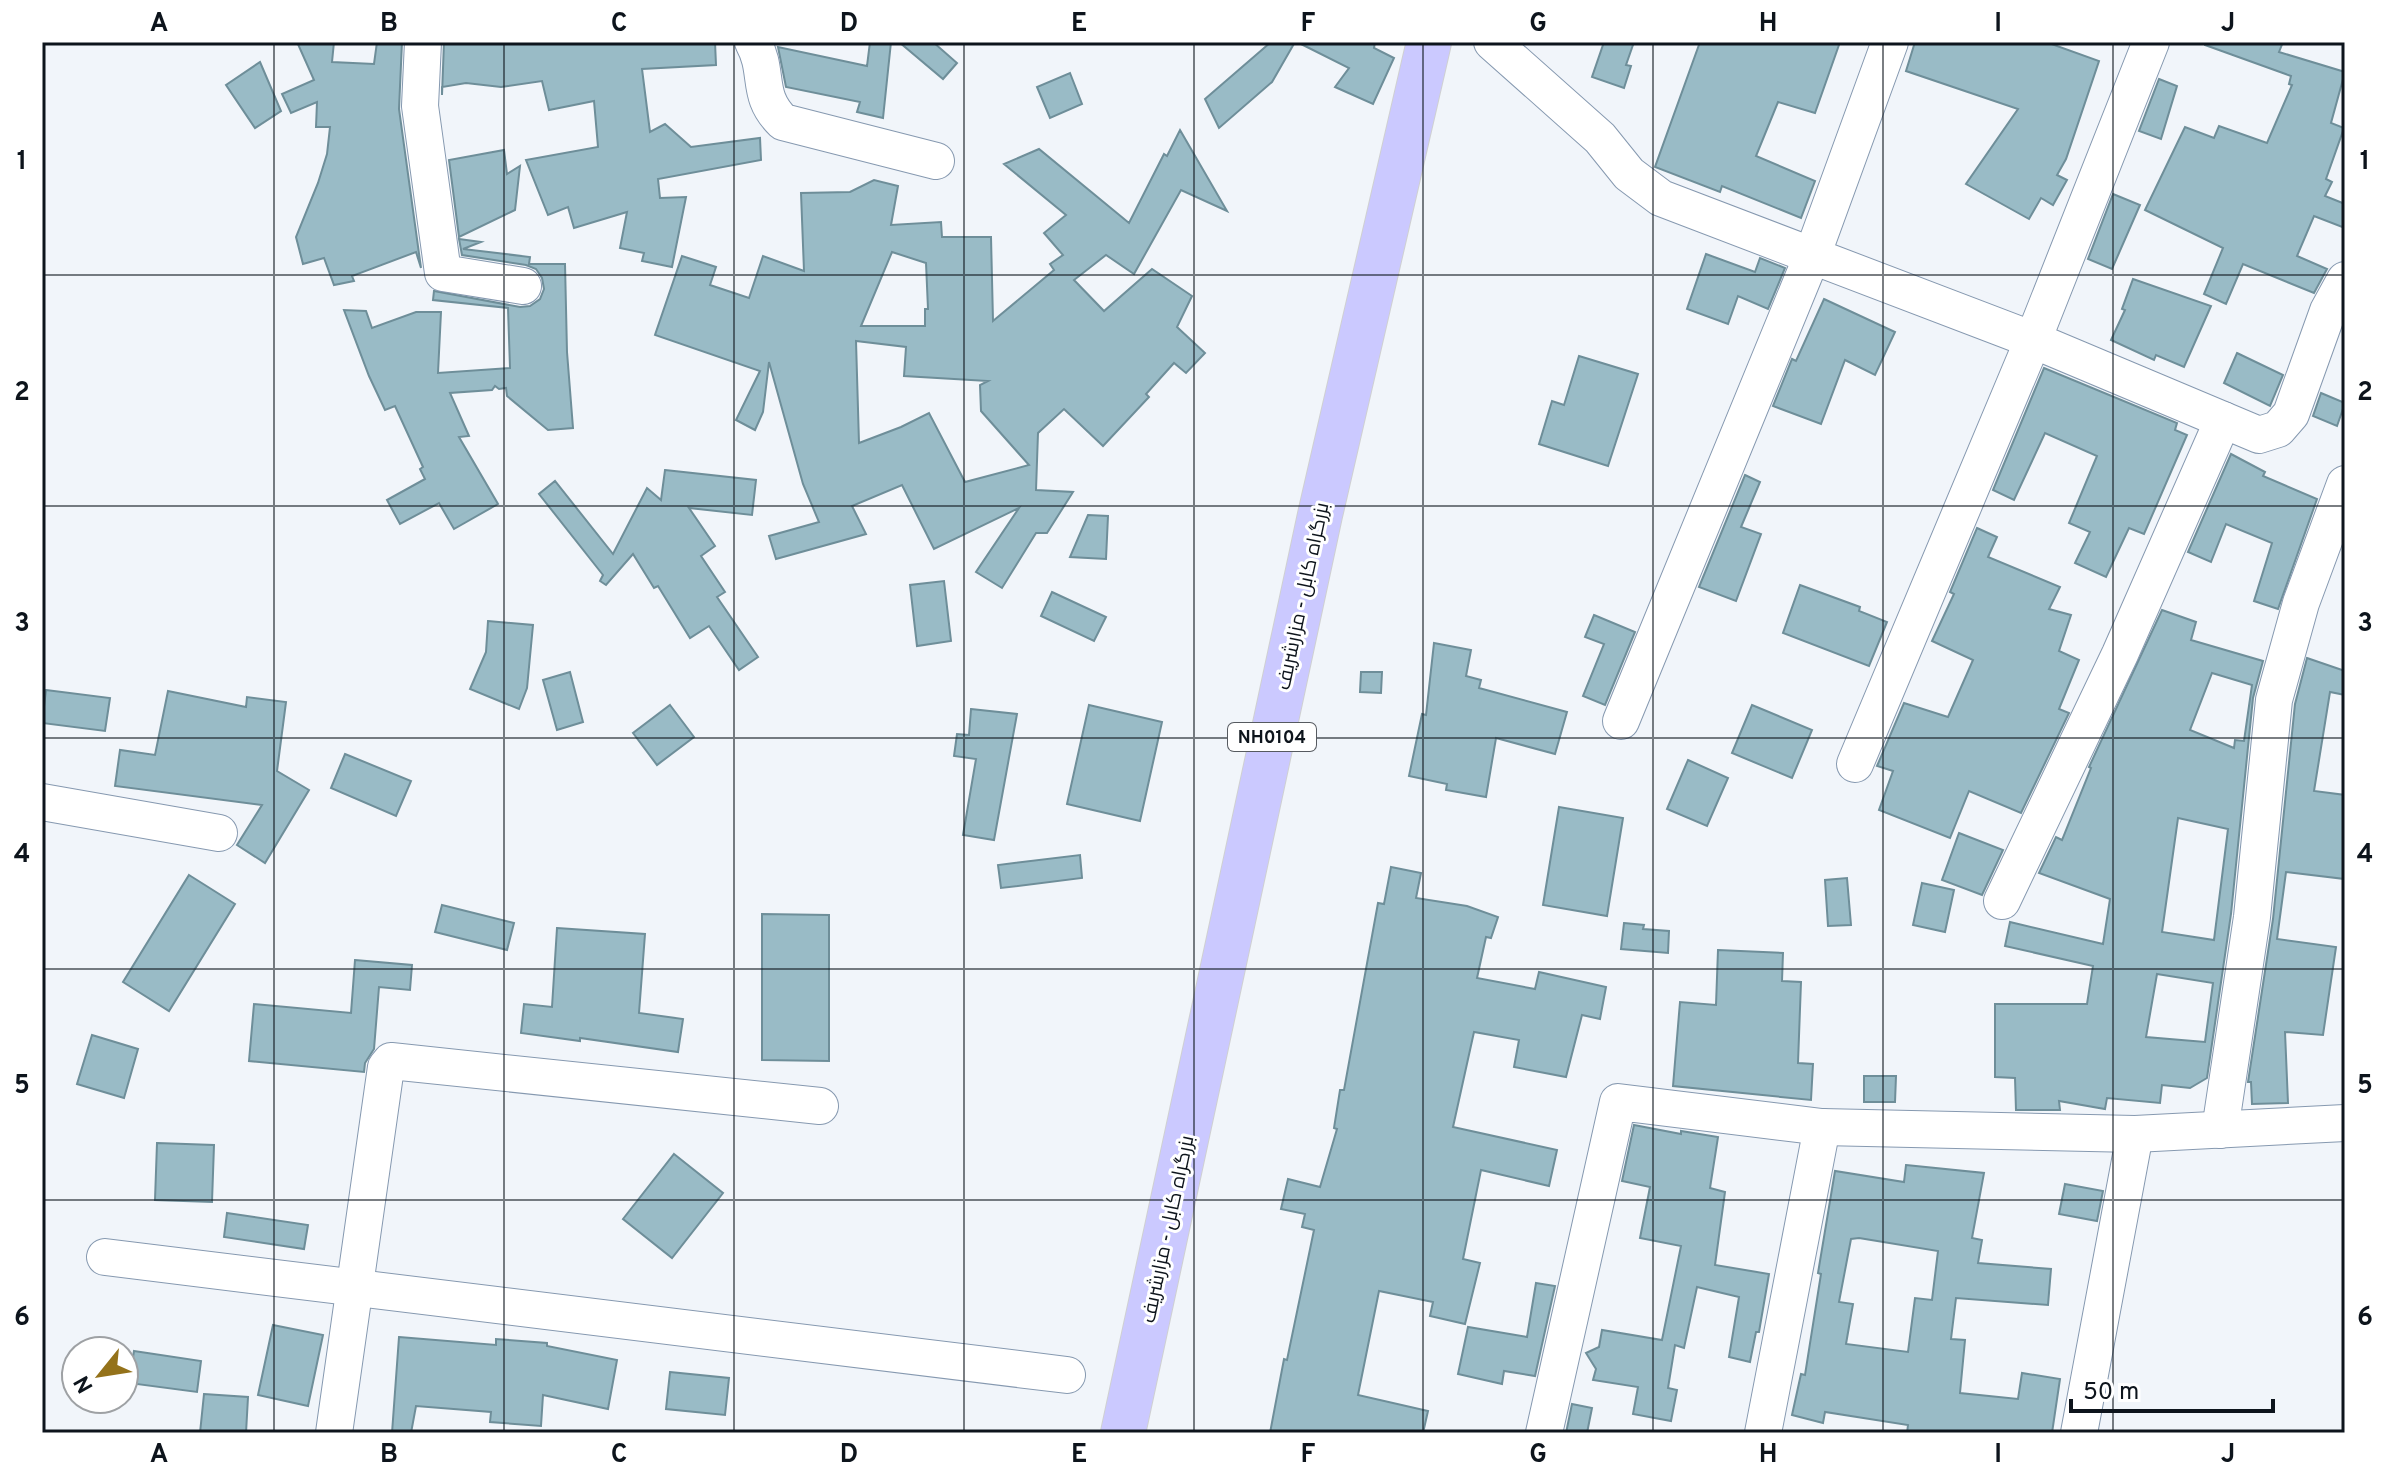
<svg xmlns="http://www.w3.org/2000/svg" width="2387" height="1475" font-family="Overpass,Cairo,sans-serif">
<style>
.building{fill:#99bbc6;stroke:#6e8e99;stroke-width:2;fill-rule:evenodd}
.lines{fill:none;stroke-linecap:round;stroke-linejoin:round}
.minor-casing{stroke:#8699b0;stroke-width:38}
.highway-casing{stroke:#cfd0d2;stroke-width:46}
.minor{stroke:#fff;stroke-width:36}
.highway{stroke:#cbc9ff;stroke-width:44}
.grid{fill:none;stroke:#0d141c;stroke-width:2;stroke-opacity:0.55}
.labels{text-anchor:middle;stroke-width:6;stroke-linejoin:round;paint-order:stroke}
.shield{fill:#fff;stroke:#565a60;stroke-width:2}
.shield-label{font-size:18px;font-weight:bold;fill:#0d141c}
.street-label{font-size:20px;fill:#0d141c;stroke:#fff}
.neatline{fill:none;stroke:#0d141c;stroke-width:3}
.grid-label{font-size:26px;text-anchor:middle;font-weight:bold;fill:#0d141c}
</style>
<rect width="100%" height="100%" fill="#f1f5fa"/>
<g class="building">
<path d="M297 42H334L332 62 374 64 377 42H402L399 109 421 268 416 252 352 276 354 281 334 285 324 258 303 264 296 237 318 183 327 154 330 127H316L317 102 291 113 282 94 314 80Z"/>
<path d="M444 42H715L716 65 642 69 650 132 665 124 691 147 760 138 761 160 658 179 660 198 686 197 672 267 642 261 644 253 620 248 627 212 574 228 568 207 548 215 526 160 598 147 594 101 549 110 542 81 501 87 466 83 442 87V95Z"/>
<path d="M870 42H891L883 118 857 112 860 102 786 87 778 47 867 66Z"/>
<path d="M899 42H933L957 63 943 79Z"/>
<path d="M1271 42H1295L1272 82 1219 128 1205 99Z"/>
<path d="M1297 42H1375L1374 48 1394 58 1373 104 1335 87 1349 68Z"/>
<path d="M1604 42H1634L1626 65 1631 66 1624 88 1592 77Z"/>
<path d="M1700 42H1840L1815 113 1778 102 1756 156 1815 181 1801 218 1722 186 1720 192 1655 167Z"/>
<path d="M1915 42H2046L2099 61 2066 159 2057 175 2067 180 2053 205 2041 198 2029 219 1966 184 2018 109 1906 71Z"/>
<path d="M2205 42H2283L2279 52 2345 72 2331 123 2344 128 2326 179 2332 182 2325 196 2345 204V228L2314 216 2297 256 2327 269 2314 293 2243 264 2226 304 2204 294 2223 248 2145 210 2185 127 2214 138 2219 126 2267 143 2292 85 2289 84 2291 76 2205 45Z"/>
<path d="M260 62 281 111 255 128 226 85Z"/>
<path d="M1070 73 1082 104 1050 118 1037 87Z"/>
<path d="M2159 79 2177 86 2161 139 2139 131Z"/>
<path d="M1180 130 1227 211 1181 190 1134 274 1106 255 1074 280 1104 311 1152 269 1192 296 1177 327 1205 353 1186 373 1174 363 1146 394 1149 397 1103 446 1064 409 1038 433 1036 490 1073 492 1047 533H1036L1002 588 976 572 1019 508 934 549 902 485 852 506 866 534 776 559 769 536 819 522 803 484 769 362 763 412 755 430 736 420 760 371 655 335 682 256 716 267 710 285 749 298 763 256 804 271 801 193 850 192 874 180 898 186 891 225 941 222 942 237H991L993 321 1054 270 1050 264 1063 255 1044 233 1066 215 1004 164 1039 149 1129 223 1164 154 1167 156ZM892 252 926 263 928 309H925V326H861ZM856 341 906 347 904 376 988 381 980 385 981 411 1029 465 965 482 929 413 901 427 859 443Z"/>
<path d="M504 150 507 174 520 166 515 210 459 237 449 160Z"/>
<path d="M2113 194 2140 205 2112 269 2088 259Z"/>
<path d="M459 239 481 242 463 249 530 257 529 264H565L567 352 573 428 548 430 507 396 506 388 499 389 495 386 492 390 450 393 469 436 459 437 498 504 454 529 439 503 400 524 387 500 425 479 420 469 423 467 395 406 385 410 369 376 344 310 366 311 372 328 416 312H441L438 373 510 368 508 308 433 300 434 291 520 307 530 306 540 299 544 289 542 278 536 269 526 265 462 255Z"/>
<path d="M1706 254 1755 272 1760 258 1785 268 1768 309 1738 296 1728 324 1687 309Z"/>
<path d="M2133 279 2211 306 2184 367 2156 355 2154 360 2111 340 2125 310 2122 309Z"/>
<path d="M1824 299 1895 332 1875 375 1845 360 1821 424 1773 406 1792 359 1796 361Z"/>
<path d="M2237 353 2283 375 2270 406 2224 383Z"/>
<path d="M1579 356 1638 374 1608 466 1539 444 1552 401 1564 405Z"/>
<path d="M2044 368 2177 423 2175 430 2187 435 2144 534 2129 528 2106 577 2075 563 2090 532 2069 523 2097 456 2045 433 2014 500 1993 490Z"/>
<path d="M2321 393 2345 403 2337 426 2313 416Z"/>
<path d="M2231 454 2265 472 2263 476 2317 499 2278 609 2254 601 2272 543 2226 524 2211 562 2188 552Z"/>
<path d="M665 470 756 480 752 515 689 508 715 546 701 556 725 592 717 597 758 657 739 670 709 626 690 638 658 586 654 588 633 554 606 585 600 581 603 575 539 494 555 481 613 554 647 488 661 500Z"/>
<path d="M1745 475 1760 482 1741 527 1761 534 1736 601 1699 587Z"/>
<path d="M1088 515 1108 516 1106 559 1070 557Z"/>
<path d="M1977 528 1997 537 1988 557 2060 587 2049 609 2071 615 2059 651 2079 660 2059 709 2069 713 2021 813 1969 791 1950 838 1879 810 1893 771 1877 766 1904 703 1948 717 1973 660 1932 641 1954 594 1950 592Z"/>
<path d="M944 581 951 641 917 646 910 585Z"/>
<path d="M1800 585 1860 607 1859 611 1887 622 1869 666 1783 633Z"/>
<path d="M1052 592 1106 617 1094 641 1041 616Z"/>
<path d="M2162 610 2196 622 2191 640 2263 661 2253 698 2231 914 2207 1078 2190 1088 2162 1085 2160 1103 2107 1098 2105 1109 2059 1101 2060 1110H2016L2015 1078 1995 1077V1004H2087L2093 966 2005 946 2010 922 2103 944 2110 899 2039 873 2056 837 2062 840 2091 768 2089 767ZM2212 673 2252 685 2244 741 2235 740 2234 748 2190 730ZM2178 818 2228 829 2214 940 2162 932ZM2157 974 2213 983 2205 1042 2146 1037Z"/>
<path d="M1594 615 1635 632 1605 705 1583 696 1604 644 1585 637Z"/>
<path d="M488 621 533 625 527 688 519 709 470 689 486 652Z"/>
<path d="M1434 643 1471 650 1466 676 1481 680 1479 688 1567 712 1555 754 1496 738 1486 797 1446 790 1447 784 1409 776 1422 714 1426 715Z"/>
<path d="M2307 658 2345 671V695L2330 692 2314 791 2345 795V879L2286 872 2277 939 2336 947 2323 1035 2285 1032 2288 1103 2252 1104 2251 1082H2248L2273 919 2295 704Z"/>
<path d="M570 672 583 722 557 730 543 680Z"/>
<path d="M1361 672H1382L1381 693 1360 692Z"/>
<path d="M46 690 110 698 105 731 42 723Z"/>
<path d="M168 691 246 707 247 697 286 702 277 771 309 790 265 863 237 845 262 805 115 786 120 750 155 755Z"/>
<path d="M670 705 694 737 657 765 633 733Z"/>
<path d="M1089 705 1162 722 1140 821 1067 804Z"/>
<path d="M1752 705 1812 730 1792 778 1732 753Z"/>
<path d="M971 709 1017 714 994 840 963 835 976 759 954 756 957 734 969 735Z"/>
<path d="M345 754 411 781 396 816 331 788Z"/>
<path d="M1688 760 1728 778 1707 826 1667 809Z"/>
<path d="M1559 807 1623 818 1607 916 1543 905Z"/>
<path d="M1959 833 2003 850 1982 895 1942 880Z"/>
<path d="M1080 855 1082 878 1001 888 998 865Z"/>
<path d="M1391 867 1421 873 1416 898 1467 906 1498 917 1491 938 1486 937 1477 978 1535 989 1539 972 1606 987 1600 1019 1582 1015 1566 1077 1514 1067 1519 1040 1474 1032 1453 1127 1557 1150 1549 1186 1481 1170 1463 1259 1480 1263 1465 1324 1430 1316 1433 1302 1379 1291 1358 1395 1428 1411 1423 1433H1270L1284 1359 1287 1360 1314 1230 1302 1227 1305 1214 1281 1209 1288 1179 1320 1187 1337 1129 1334 1128 1340 1090H1344L1378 903 1384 904Z"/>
<path d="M189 875 235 904 169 1011 123 982Z"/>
<path d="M1847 878 1851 925 1828 926 1825 880Z"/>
<path d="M1922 883 1954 890 1945 932 1913 925Z"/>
<path d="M442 905 514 923 507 950 435 932Z"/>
<path d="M762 914 829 915V1061L762 1060Z"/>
<path d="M1624 923 1644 925 1643 929 1669 931 1668 953 1621 949Z"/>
<path d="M557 928 645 934 639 1013 683 1019 678 1052 580 1038V1041L521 1033 524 1004 552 1007Z"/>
<path d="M1718 950 1783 953 1782 981 1801 982 1798 1063 1813 1064 1811 1100 1673 1086 1680 1002 1716 1005Z"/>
<path d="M355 960 412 965 410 990 379 987 374 1049 365 1063 364 1072 249 1061 254 1004 351 1013Z"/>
<path d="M92 1035 138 1049 124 1098 77 1084Z"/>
<path d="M1864 1076H1896L1895 1102H1864Z"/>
<path d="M1634 1125 1681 1134V1131L1718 1137 1710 1188 1725 1192 1715 1265 1769 1274 1759 1332H1756L1750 1362 1729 1357 1739 1297 1697 1287 1684 1348 1675 1345 1668 1388 1677 1390 1671 1421 1633 1414 1638 1387 1593 1380 1596 1369 1586 1353 1599 1347 1602 1330 1662 1340 1681 1246 1640 1238 1650 1187 1622 1181Z"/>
<path d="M157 1143 214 1145 212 1202 155 1200Z"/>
<path d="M674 1154 723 1193 672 1258 623 1219Z"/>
<path d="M1906 1165 1984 1173 1972 1238 1982 1240 1978 1263 2051 1269 2048 1305 1956 1298 1951 1339 1965 1340 1960 1393 2018 1399 2022 1373 2060 1379 2052 1433H1907L1908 1425 1825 1412 1823 1423 1792 1415 1801 1374 1805 1375 1821 1274 1818 1273 1835 1171 1904 1182ZM1859 1238 1938 1251 1932 1300 1915 1298 1908 1352 1846 1344 1853 1304 1839 1302 1851 1239Z"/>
<path d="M2065 1184 2103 1191 2097 1221 2059 1214Z"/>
<path d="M227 1213 308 1225 304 1249 224 1237Z"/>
<path d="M1536 1283 1555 1286 1535 1376 1504 1371 1502 1384 1458 1374 1468 1327 1527 1337Z"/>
<path d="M273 1325 323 1335 308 1406 258 1395Z"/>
<path d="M399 1337 496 1345V1339L547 1343V1346L617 1360 608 1409 543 1395 541 1426 490 1422 491 1412 416 1406 411 1433H392Z"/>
<path d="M134 1351 201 1361 197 1392 129 1383Z"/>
<path d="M670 1372 729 1378 725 1415 666 1409Z"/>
<path d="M204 1394 248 1397 246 1433H200Z"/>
<path d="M1572 1404 1592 1408 1587 1433H1566Z"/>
</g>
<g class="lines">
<g class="minor-casing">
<g id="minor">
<path d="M423 42 420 106 443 273 523 286"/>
<path d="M753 42C770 73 755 95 783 122L936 161"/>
<path d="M1492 42 1600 138 1629 174 1661 198 2033 340 2259 435 2278 429 2291 414 2328 311 2345 280"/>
<path d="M1621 721 1812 256 1890 42"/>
<path d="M1855 764 2033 340 2151 42"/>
<path d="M42 802 219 833"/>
<path d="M2002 901 2120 654 2223 420"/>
<path d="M2220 1130 2252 917 2274 700 2301 603 2345 484"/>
<path d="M105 1257 1067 1375"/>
<path d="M334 1433 386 1067 391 1061 820 1106"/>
<path d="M1544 1433 1618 1102 1822 1127 2135 1134 2345 1123"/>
<path d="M1763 1433 1822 1127"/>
<path d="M2079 1433 2135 1134"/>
</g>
</g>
<g class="highway-casing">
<path id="highway" d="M1123 1433 1320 515 1429 42"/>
</g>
<use href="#minor" class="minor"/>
<use href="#highway" class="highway"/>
</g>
<path class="grid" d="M274 42V1433M504 42V1433M734 42V1433M964 42V1433M1194 42V1433M1423 42V1433M1653 42V1433M1883 42V1433M2113 42V1433M42 275H2345M42 506H2345M42 738H2345M42 969H2345M42 1200H2345"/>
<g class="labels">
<rect class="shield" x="1228" y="723" width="88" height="28" rx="6"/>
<g class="shield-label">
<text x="1272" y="743">NH0104</text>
</g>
<g class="street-label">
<text transform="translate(1302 596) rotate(-78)" y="7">بزرگراه کابل - مزارشریف</text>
<text transform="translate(1167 1229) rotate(-78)" y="7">بزرگراه کابل - مزارشریف</text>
</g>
</g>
<rect width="2387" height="1475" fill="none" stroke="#ffffff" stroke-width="88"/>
<g transform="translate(100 1375) rotate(240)"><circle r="38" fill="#ffffff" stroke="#9ea1a4" stroke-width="2"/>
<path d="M0-6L14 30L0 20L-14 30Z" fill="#94721a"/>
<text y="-12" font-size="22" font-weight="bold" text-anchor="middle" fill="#0d141c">N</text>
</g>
<path d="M2071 1399v12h202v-12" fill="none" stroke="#0d141c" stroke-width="4"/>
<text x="2083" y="1399" font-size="24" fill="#0d141c" stroke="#ffffff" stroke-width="6" paint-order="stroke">50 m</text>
<rect x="44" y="44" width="2299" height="1387" class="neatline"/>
<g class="grid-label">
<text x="159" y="31">A</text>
<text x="389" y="31">B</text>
<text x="619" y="31">C</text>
<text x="849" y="31">D</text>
<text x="1079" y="31">E</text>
<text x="1308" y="31">F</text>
<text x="1538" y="31">G</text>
<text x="1768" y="31">H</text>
<text x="1998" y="31">I</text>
<text x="2228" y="31">J</text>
<text x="22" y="169">1</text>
<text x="2365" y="169">1</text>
<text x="22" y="400">2</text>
<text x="2365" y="400">2</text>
<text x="22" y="631">3</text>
<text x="2365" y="631">3</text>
<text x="22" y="862">4</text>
<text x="2365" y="862">4</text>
<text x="22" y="1093">5</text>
<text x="2365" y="1093">5</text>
<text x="22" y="1325">6</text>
<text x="2365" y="1325">6</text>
<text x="159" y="1462">A</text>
<text x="389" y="1462">B</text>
<text x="619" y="1462">C</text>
<text x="849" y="1462">D</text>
<text x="1079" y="1462">E</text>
<text x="1308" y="1462">F</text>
<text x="1538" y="1462">G</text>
<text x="1768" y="1462">H</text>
<text x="1998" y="1462">I</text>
<text x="2228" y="1462">J</text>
</g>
</svg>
